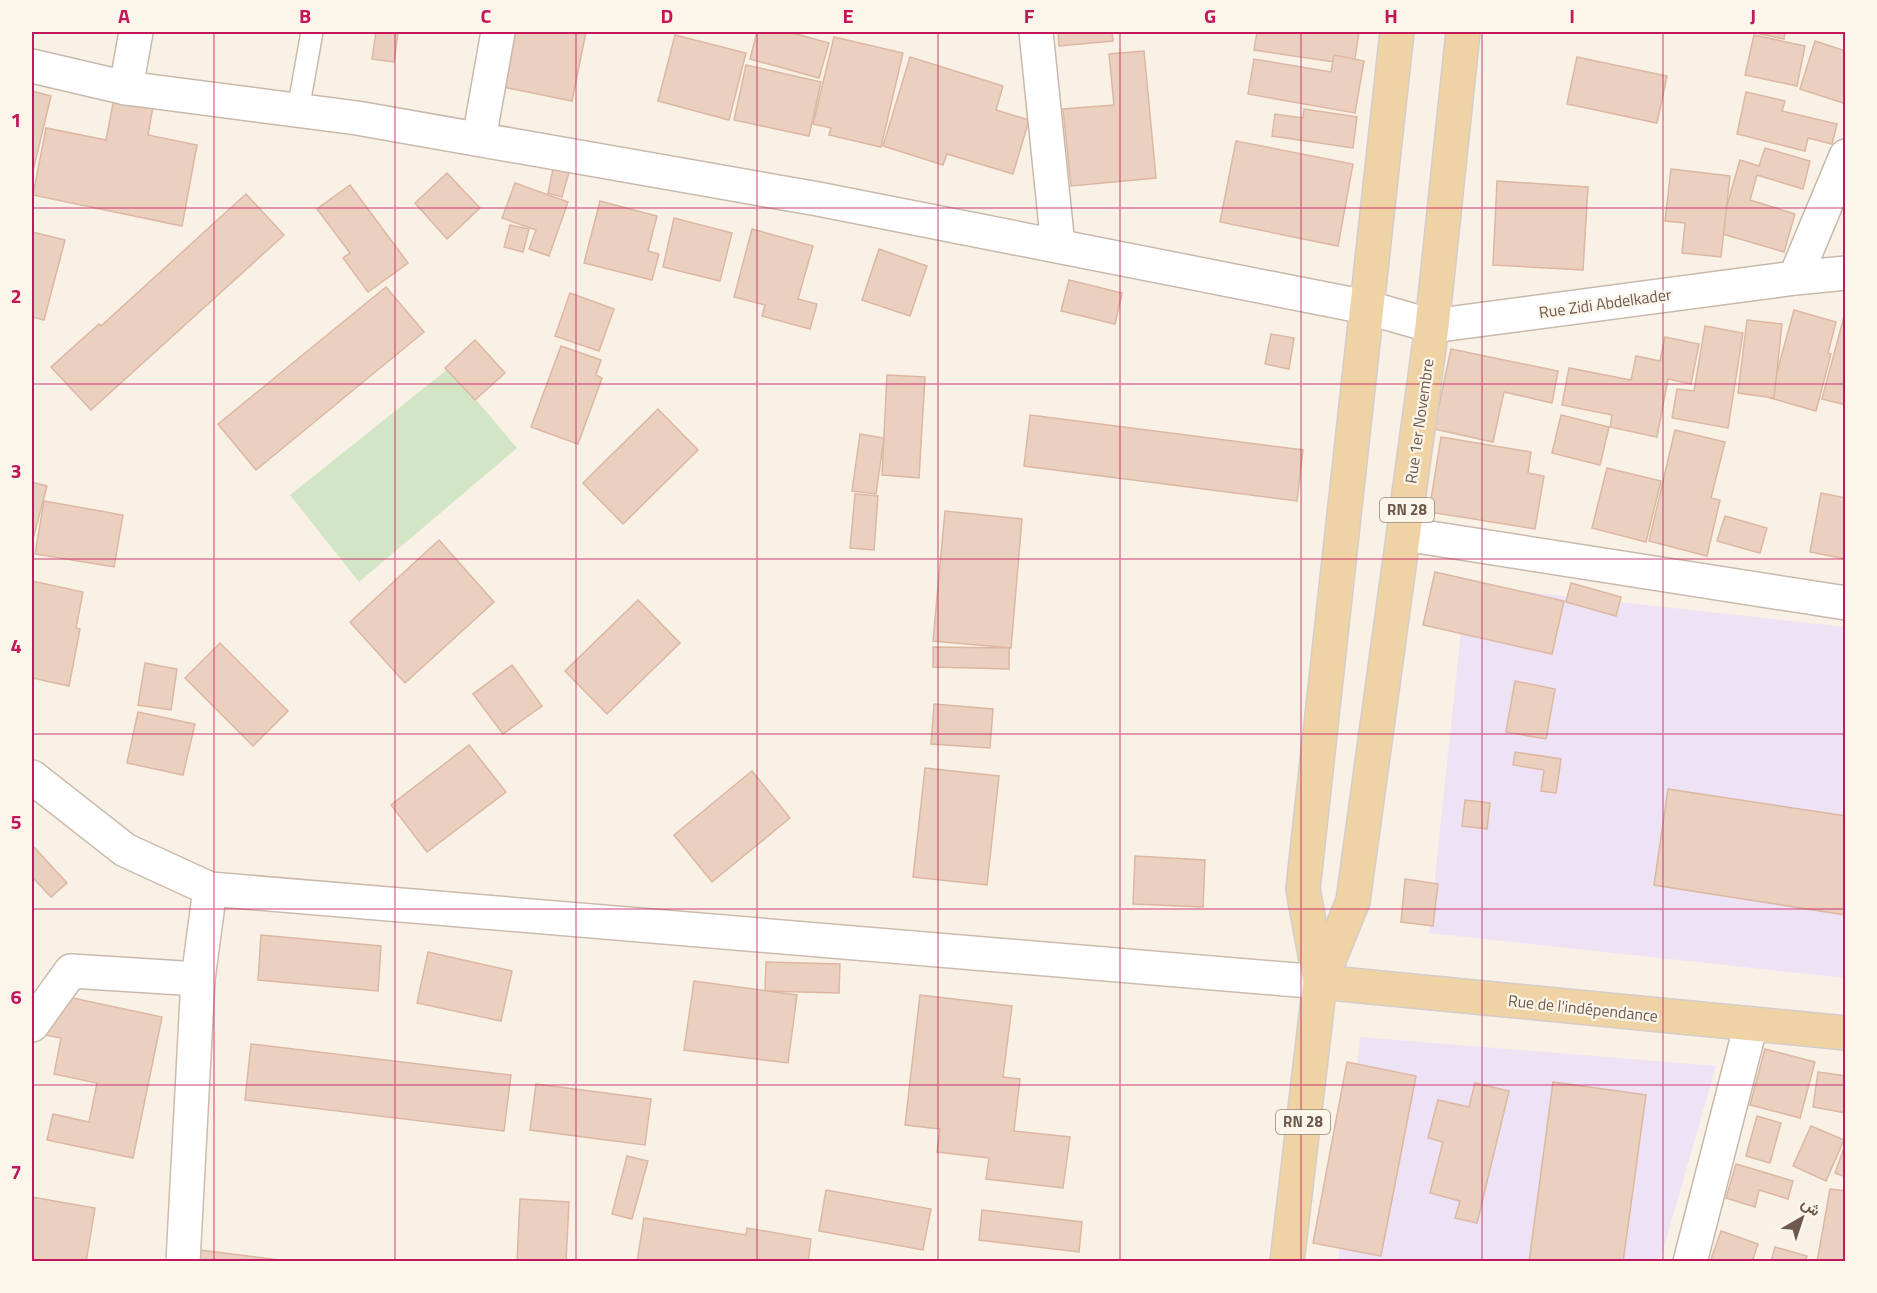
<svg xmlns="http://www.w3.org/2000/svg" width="1877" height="1293" font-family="'Titillium Web',Vazirmatn,sans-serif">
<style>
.education{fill:#eee2f5}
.green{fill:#d2e5c5}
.building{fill:#ebd0c0;stroke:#dcb7a2;stroke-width:1.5}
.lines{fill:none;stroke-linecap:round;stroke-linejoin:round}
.service-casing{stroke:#c9b9ac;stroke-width:24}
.minor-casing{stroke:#c9b9ac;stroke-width:36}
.tertiary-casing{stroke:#c9b9ac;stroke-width:36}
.secondary-casing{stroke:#cdbbad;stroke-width:36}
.primary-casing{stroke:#d4cdca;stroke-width:36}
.service{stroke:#fff;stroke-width:21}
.minor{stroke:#fff;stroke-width:33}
.tertiary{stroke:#fff;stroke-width:33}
.secondary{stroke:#fff;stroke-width:33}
.primary{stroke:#f0d3a5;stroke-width:33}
.grid{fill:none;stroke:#c2185b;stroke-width:1.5;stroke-opacity:0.55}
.labels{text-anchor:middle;stroke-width:4.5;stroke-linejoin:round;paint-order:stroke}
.shield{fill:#fcf5ea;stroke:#99887c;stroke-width:1.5}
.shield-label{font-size:15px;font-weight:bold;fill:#6f594d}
.street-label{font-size:16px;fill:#6f594d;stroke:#fcf5ea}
.neatline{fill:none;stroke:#c2185b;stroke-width:2}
.grid-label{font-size:20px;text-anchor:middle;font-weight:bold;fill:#c2185b}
</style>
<rect width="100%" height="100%" fill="#f9f1e5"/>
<g class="education">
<path d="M1466 585 1845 627V978L1429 933Z"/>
<path d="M1360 1037 1716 1066 1660 1261 1338 1262Z"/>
</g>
<path class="green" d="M449 368 517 448 359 582 290 495Z"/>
<g class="building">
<path d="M376 32H398L394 62 372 59Z"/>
<path d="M504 32H586L572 101 493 85Z"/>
<path d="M757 32H789L829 43 819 78 750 59Z"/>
<path d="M1058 32H1112L1113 41 1059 46Z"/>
<path d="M1257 32H1359L1354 65 1254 50Z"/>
<path d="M1751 32H1785L1784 39Z"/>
<path d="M675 35 746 53 729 120 658 101Z"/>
<path d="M1754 35 1805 46 1797 86 1745 75Z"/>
<path d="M834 37 903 53 881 147 829 135 831 128 813 124Z"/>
<path d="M1815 41 1846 51V104L1800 89Z"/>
<path d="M1144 51 1156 178 1071 186 1063 109 1114 105 1109 54Z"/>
<path d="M1334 55 1364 61 1355 113 1248 94 1254 59 1331 72Z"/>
<path d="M910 57 1003 86 996 110 1029 120 1013 174 947 154 943 165 883 146Z"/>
<path d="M1577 57 1667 76 1657 123 1567 104Z"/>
<path d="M746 65 821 82 809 136 734 120Z"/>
<path d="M32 91 51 96 32 175Z"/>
<path d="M1746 92 1785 101 1782 111 1837 124 1832 144 1808 138 1805 151 1737 134Z"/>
<path d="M115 93 154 101 148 135 197 145 182 226 33 195 46 128 106 140Z"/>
<path d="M1304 109 1357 117 1353 148 1272 136 1275 114 1303 118Z"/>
<path d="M1236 141 1353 164 1338 246 1220 222Z"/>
<path d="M1765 148 1810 161 1803 189 1757 175 1750 200 1795 214 1784 252 1719 233 1740 160 1759 166Z"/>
<path d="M553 169 569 172 562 197 548 193Z"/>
<path d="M1671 169 1730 176 1721 257 1682 253 1685 223 1665 221Z"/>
<path d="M447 173 480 208 447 239 415 203Z"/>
<path d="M1497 181 1588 187 1583 270 1493 265Z"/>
<path d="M515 183 568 202 549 256 529 249 536 230 502 218Z"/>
<path d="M350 185 408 263 368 292 343 258 350 253 317 209Z"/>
<path d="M246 194 284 235 91 410 51 367 99 324 101 326Z"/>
<path d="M600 201 657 216 648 251 659 254 652 280 584 263Z"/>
<path d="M674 218 732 233 720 281 663 267Z"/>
<path d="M510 225 529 229 523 252 504 247Z"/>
<path d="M752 229 813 246 798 299 817 304 810 329 762 316 765 305 734 297Z"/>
<path d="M32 232 65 240 44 320 32 317Z"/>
<path d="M879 249 927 266 910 316 862 300Z"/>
<path d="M1069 280 1122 293 1115 324 1061 311Z"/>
<path d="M386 287 424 332 256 470 218 424Z"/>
<path d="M570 293 614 309 599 351 555 336Z"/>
<path d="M1846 309V405L1822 399Z"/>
<path d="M1794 310 1836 322 1828 353 1831 354 1816 411 1770 398Z"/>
<path d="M1747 320 1782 324 1774 398 1738 393Z"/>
<path d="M1705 326 1743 333 1728 428 1672 418 1677 389 1694 391Z"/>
<path d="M1271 334 1294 338 1289 369 1265 364Z"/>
<path d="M1665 337 1699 344 1691 384 1668 379 1657 437 1610 427 1612 415 1562 405 1569 368 1631 380 1636 356 1660 361Z"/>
<path d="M475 340 505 373 475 400 445 368Z"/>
<path d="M561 346 601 360 596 375 602 378 578 444 531 427Z"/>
<path d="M1451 349 1558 371 1552 403 1504 392 1493 442 1434 429Z"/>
<path d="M887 375 925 377 919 478 882 475Z"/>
<path d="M658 409 698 450 623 524 583 483Z"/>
<path d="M1030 415 1303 450 1297 501 1024 466Z"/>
<path d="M1561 415 1609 427 1600 465 1552 453Z"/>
<path d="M1675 430 1725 442 1711 498 1720 500 1707 556 1649 541Z"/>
<path d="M860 434 884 438 876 494 852 491Z"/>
<path d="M1441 437 1531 452 1528 473 1544 476 1535 529 1429 512Z"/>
<path d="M1607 468 1661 481 1646 542 1592 528Z"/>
<path d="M32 482 47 486 33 539H32Z"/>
<path d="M1821 493 1846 498V559L1810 552Z"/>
<path d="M855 494 878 496 874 550 850 548Z"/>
<path d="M44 501 123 515 114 567 35 554Z"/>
<path d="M945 511 1022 519 1011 648 933 641Z"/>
<path d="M1725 516 1767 528 1760 553 1717 541Z"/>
<path d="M439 540 494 602 405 683 350 622Z"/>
<path d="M1435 572 1564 601 1552 654 1423 625Z"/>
<path d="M32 581 83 592 76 628 80 629 69 686 32 678Z"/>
<path d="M1571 583 1621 597 1616 616 1566 602Z"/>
<path d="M638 600 680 643 607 714 565 671Z"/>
<path d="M220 643 288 711 253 746 185 678Z"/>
<path d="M933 647 1009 648V669L933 667Z"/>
<path d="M145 663 177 669 171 710 138 705Z"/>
<path d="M512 665 542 706 503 734 473 694Z"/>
<path d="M1515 681 1555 689 1546 739 1506 732Z"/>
<path d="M934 704 993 709 990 748 931 744Z"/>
<path d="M138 712 195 724 183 775 127 763Z"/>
<path d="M469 745 506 792 427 852 391 805Z"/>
<path d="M1515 752 1561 759 1556 793 1541 791 1544 770 1513 765Z"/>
<path d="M925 768 999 776 987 885 913 877Z"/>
<path d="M752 771 790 818 712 882 674 835Z"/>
<path d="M1668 789 1846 816V915L1654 885Z"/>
<path d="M1465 800 1490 803 1487 829 1462 826Z"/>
<path d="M32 845 67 883 51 897 32 877Z"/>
<path d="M1135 856 1205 860 1203 907 1133 904Z"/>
<path d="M1405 879 1438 884 1433 926 1401 922Z"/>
<path d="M261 935 381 946 378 991 258 980Z"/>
<path d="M428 952 512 971 501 1021 417 1003Z"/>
<path d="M766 962 840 964 839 993 765 991Z"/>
<path d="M694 981 797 995 788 1063 684 1050Z"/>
<path d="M54 994 162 1017 133 1158 47 1140 53 1114 89 1122 97 1083 54 1074 61 1038 45 1035Z"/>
<path d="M920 995 1012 1006 1003 1077 1020 1079 1014 1131 1070 1137 1063 1188 986 1179 989 1158 937 1152 940 1129 905 1125Z"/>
<path d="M251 1044 511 1075 504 1131 245 1100Z"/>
<path d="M1765 1049 1815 1062 1800 1118 1750 1105Z"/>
<path d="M1347 1062 1416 1076 1381 1256 1313 1243Z"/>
<path d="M1818 1072 1846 1076V1113L1813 1107Z"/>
<path d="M1553 1082 1646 1095 1623 1262H1529Z"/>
<path d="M1475 1083 1509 1091 1477 1223 1455 1218 1460 1201 1430 1193 1443 1142 1428 1138 1438 1100 1469 1107Z"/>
<path d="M536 1084 651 1099 645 1145 530 1130Z"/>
<path d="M1757 1116 1781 1123 1770 1163 1746 1156Z"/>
<path d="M1811 1126 1844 1140 1826 1181 1793 1166Z"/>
<path d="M1844 1148H1846V1177L1835 1173Z"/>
<path d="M627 1156 648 1161 632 1219 612 1214Z"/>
<path d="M1736 1164 1793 1181 1788 1199 1759 1190 1755 1207 1726 1198Z"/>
<path d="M1830 1189 1846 1191V1262H1817Z"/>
<path d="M826 1190 931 1209 923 1250 819 1231Z"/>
<path d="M32 1197 95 1208 86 1262H32Z"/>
<path d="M520 1199 569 1202 566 1262H517Z"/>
<path d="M982 1210 1082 1222 1079 1252 979 1240Z"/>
<path d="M644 1218 746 1235 747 1228 811 1239 808 1262H637Z"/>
<path d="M1721 1231 1758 1244 1752 1262H1710Z"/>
<path d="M1775 1247 1807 1256 1805 1262H1771Z"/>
<path d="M200 1250 295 1262H199Z"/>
</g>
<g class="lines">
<g class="service-casing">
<path id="service" d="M298 110 312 32"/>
</g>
<g class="minor-casing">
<g id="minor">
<path d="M1036 32 1058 246"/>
<path d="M126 88 136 32"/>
<path d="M479 139 498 32"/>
<path d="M1795 278 1846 156"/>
<path d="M1366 307 1432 326 1795 278 1846 273"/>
<path d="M1404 534 1846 603"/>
<path d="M32 1025 71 971 198 979"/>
<path d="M1690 1262 1751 1024"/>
</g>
</g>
<g class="tertiary-casing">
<path id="tertiary" d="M32 66 126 88 357 118 818 199 1366 307"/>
</g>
<g class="secondary-casing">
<g id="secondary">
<path d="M32 777 125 850 210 889 1320 982"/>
<path d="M183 1262 198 979 210 889"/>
</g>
</g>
<g class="primary-casing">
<g id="primary">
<path d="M1320 982 1353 901 1432 326 1463 32"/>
<path d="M1320 982 1846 1033"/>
<path d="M1287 1262 1320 982 1303 889 1397 32"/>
</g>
</g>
<use href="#service" class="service"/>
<use href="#minor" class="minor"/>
<use href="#tertiary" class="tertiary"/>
<use href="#secondary" class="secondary"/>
<use href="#primary" class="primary"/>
</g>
<path class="grid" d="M214 32V1262M395 32V1262M576 32V1262M757 32V1262M938 32V1262M1120 32V1262M1301 32V1262M1482 32V1262M1663 32V1262M32 208H1846M32 384H1846M32 559H1846M32 734H1846M32 909H1846M32 1085H1846"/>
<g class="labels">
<g class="shield">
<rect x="1380" y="498" width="54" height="24" rx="4.5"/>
<rect x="1276" y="1110" width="54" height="24" rx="4.5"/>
</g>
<g class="shield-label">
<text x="1407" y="515">RN 28</text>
<text x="1303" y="1127">RN 28</text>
</g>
<g class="street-label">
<text transform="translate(1605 303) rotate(-8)" y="6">Rue Zidi Abdelkader</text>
<text transform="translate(1419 421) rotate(-82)" y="6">Rue 1er Novembre</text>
<text transform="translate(1583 1008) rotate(6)" y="6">Rue de l'indépendance</text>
</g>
</g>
<rect width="1877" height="1293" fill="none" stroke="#fcf5ea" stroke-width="66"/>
<g transform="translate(1802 1218) rotate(39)" stroke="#fcf5ea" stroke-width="4.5" paint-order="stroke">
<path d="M0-4.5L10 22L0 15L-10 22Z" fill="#6f594d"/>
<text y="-9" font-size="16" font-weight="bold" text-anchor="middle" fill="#6f594d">ش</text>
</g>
<rect x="33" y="33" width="1811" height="1227" class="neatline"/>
<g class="grid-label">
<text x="124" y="23">A</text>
<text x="305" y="23">B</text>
<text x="486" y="23">C</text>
<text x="667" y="23">D</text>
<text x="848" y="23">E</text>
<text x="1029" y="23">F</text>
<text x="1210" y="23">G</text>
<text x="1391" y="23">H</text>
<text x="1572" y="23">I</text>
<text x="1753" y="23">J</text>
<text x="16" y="127">1</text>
<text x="16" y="303">2</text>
<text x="16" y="478">3</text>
<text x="16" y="653">4</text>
<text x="16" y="829">5</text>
<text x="16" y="1004">6</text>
<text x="16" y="1179">7</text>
</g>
</svg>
